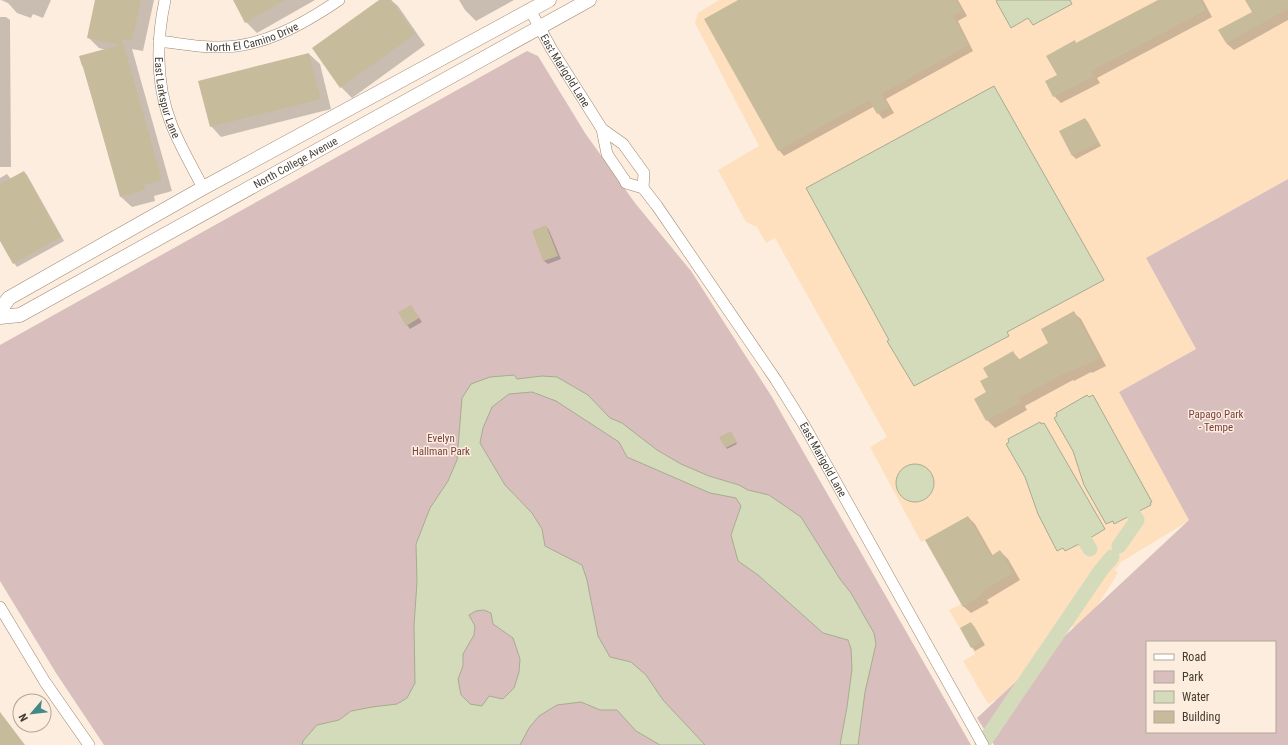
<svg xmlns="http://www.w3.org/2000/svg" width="1288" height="745" font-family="'Roboto Condensed',sans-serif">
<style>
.built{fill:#fee0bf}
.green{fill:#d8bfbe;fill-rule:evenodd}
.water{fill:#d3dbba;stroke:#a8ab91;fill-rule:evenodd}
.shadow{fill:#0003}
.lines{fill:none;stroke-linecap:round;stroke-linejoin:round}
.canal{stroke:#d3dbba;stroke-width:15}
.building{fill:#c6bc9c}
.minor-casing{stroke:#9d876e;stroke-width:12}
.tertiary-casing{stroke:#9d876e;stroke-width:15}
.minor{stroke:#fff;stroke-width:11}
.tertiary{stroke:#fff;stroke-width:14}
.labels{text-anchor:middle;stroke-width:3;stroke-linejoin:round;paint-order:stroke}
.street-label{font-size:11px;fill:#443b30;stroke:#fcedde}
.park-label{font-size:11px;fill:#784243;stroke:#fcedde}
</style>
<rect width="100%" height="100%" fill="#fcedde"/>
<path class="built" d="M719 0H1288V179L1146 258 1196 349 1119 392 1190 520 1121 562 1115 570 1118 573 1081 632 1071 626 1016 708H998L995 700 988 704 963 661 975 654 949 610 961 604 925 540 921 542 870 447 887 437 775 238 766 243 757 227 746 222 718 170 759 146 695 23 698 13Z"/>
<g class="green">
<path d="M527 51 538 56 585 133 635 203 691 271 772 397 971 745H104L56 673 0 581V345Z"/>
<path d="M1288 179V745H994L977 718 1189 520 1119 392 1196 349 1146 258ZM1147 642H1275V732H1147Z"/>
</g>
<g class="water">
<path d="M998 0H1070L1072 4 1033 25 1028 18 1011 28 996 1Z"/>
<path d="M994 86 1104 280 1007 332 1009 336 914 386 887 341 889 340 806 188Z"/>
<path d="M514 375 517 379 542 376 557 377 588 395 610 418 622 423 657 450 681 464 709 476 739 485 748 490 769 495 801 517 840 579 851 593 874 633 876 644 865 692 858 745H840L847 707 852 669 851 649 848 640 823 633 758 575 738 561 731 535 741 506 736 498 710 493 627 457 619 442 556 401 532 392 509 394 492 407 483 428 480 443 505 485 532 513 542 529 545 546 582 565 587 580 598 636 610 657 631 662 646 675 663 700 705 745H660L636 731 617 710H600L581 702 557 705 539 716 529 728 520 745H302L303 741 317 725 339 720 351 711 372 707 397 704 407 698 415 683 414 625 417 582 416 544 430 508 448 481 457 460 462 398 471 384 490 377ZM484 610 491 613 493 624 513 638 520 659 519 672 514 688 503 699 489 696 482 706 470 704 461 695 458 679 463 666V654L474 635 475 626 469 615 476 611Z"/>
<path d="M1087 395 1089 397 1093 395 1152 502 1150 503 1151 505 1114 524 1113 521 1106 524 1084 485 1073 451 1054 418 1057 416 1056 413Z"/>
<path d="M1040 422 1041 424 1044 423 1105 529 1085 541 1065 551 1063 548 1057 551 1038 514 1025 477 1006 444 1009 442 1008 439Z"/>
<circle cx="915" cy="483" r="19"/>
</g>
<g class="shadow">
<path d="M1 0H51L43 18 33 14 31 18 17 13 8 3Z"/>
<path d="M96 0H154L143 51 132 49 172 191 154 196 155 201 132 207 121 197 80 57 106 50 99 48 88 37Z"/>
<path d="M234 0H315L257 33 246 22Z"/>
<path d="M381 0H391L398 6 425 45 352 98 341 87Z"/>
<path d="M459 0H514L476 21 465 10Z"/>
<path d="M740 0H958L967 16 958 21 973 51 886 99 894 113 883 119 873 107 784 156 779 150Z"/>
<path d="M1160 0H1203L1212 17 1097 78 1100 83 1061 103 1054 96 1058 75 1075 42 1077 44Z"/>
<path d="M1246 0H1288V20L1234 50 1226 43 1253 12Z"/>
<path d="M0 17H6L10 20 11 167H0Z"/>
<path d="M309 54 320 64 331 109 221 137 211 126Z"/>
<path d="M1085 119 1088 122 1101 146 1076 159 1073 156 1060 132Z"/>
<path d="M24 172 27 175 64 241 17 267 14 263 0 239V178L7 174 11 179Z"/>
<path d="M546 226 549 230 561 259 548 264 544 261 533 231Z"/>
<path d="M411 306 422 322 410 329 407 325Z"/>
<path d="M1073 312 1081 319 1106 366 1092 373 1091 372 1074 381 1073 380 1025 406 1027 410 995 428 987 420 976 399 988 393 989 378 1013 352 1020 360 1050 343Z"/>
<path d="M732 434 737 444 727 449 720 437Z"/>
<path d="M968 517 975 524 993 556 1000 551 1008 559 1020 580 987 600 989 603 971 613 963 606Z"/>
<path d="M970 623 974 626 985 645 975 651 972 647Z"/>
</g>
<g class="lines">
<g class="canal">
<path d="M1085 541 1090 549"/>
<path d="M1119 546 1137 520 1134 515"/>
<path d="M982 745 1101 570 1112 557"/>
</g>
</g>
<g class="building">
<path d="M95 0H141L132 41 122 39 162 180 144 185 145 190 120 197 83 66H82L79 56 120 45 87 38Z"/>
<path d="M233 0H285L245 23Z"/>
<path d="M379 0H391L415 34 340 88 312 48Z"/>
<path d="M738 0H956L962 11 953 16 969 45 881 94 889 107 877 114 869 100 778 151 704 19Z"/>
<path d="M1158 0H1201L1206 10 1091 71 1094 76 1053 97 1045 81 1057 75 1046 56 1075 40 1076 43Z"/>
<path d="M1245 0H1288V9L1226 43 1218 30 1252 12Z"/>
<path d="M309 53 321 99 210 127 198 81Z"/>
<path d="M1085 118 1098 142 1072 156 1059 131Z"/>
<path d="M24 171 61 237 13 264 0 241V184Z"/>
<path d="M546 225 558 256 543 261 532 231Z"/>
<path d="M411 305 419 318 406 326 398 312Z"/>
<path d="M1074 311 1100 358 1084 366 1083 365 1066 374 1065 373 1018 398 1021 402 986 421 974 399 986 392 980 381 988 377 983 368 1013 351 1018 360 1048 343 1041 329Z"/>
<path d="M731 431 737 442 725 448 719 437Z"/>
<path d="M968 516 991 556 1000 550 1013 573 981 592 982 595 963 607 925 540Z"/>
<path d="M971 622 982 641 971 648 960 628Z"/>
<path d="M0 712 25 745H0Z"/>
</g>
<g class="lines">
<g class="minor-casing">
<g id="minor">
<path id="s1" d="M165 0C156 42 156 86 172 126 181 148 193 168 203 188"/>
<path id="s2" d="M530 10 552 50 602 129 623 144 644 173 643 188"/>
<path id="s3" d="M159 41C177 43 195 47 214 47 260 49 302 25 339 0"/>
<path id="s4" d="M602 129 607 154 624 179 626 183 643 188 657 206 776 380 804 425 983 745"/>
<path d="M0 607 45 682 89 745"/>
</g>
</g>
<g class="tertiary-casing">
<g id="tertiary">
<path d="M0 310 9 298 203 188 549 0"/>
<path id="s5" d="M0 317 20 315 589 0"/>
</g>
</g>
<use href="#minor" class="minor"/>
<use href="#tertiary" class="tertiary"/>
</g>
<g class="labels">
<g class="street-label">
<text dy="4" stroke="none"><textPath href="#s3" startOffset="95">North El Camino Drive</textPath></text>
<text dy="4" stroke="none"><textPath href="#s2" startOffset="70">East Marigold Lane</textPath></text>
<text dy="4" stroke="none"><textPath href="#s1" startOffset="99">East Larkspur Lane</textPath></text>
<text dy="4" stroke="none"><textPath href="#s5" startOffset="335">North College Avenue</textPath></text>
<text dy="4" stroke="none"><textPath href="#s4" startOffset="404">East Marigold Lane</textPath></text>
</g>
<g class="park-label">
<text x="1216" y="418">Papago Park<tspan x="1216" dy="13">- Tempe</tspan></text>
<text x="441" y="442">Evelyn<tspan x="441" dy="13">Hallman Park</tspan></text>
</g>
</g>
<rect x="1146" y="641" width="130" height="92" fill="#fcedde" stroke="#b2a698"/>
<rect x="1154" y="654" width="20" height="6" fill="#ffffff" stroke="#b2a698"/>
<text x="1182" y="661" font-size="12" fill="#443b30">Road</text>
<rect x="1154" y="671" width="20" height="12" fill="#d8bfbe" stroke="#b2a698"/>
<text x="1182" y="681" font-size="12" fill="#443b30">Park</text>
<rect x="1154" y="691" width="20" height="12" fill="#d3dbba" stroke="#b2a698"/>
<text x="1182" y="701" font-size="12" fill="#443b30">Water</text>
<rect x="1154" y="711" width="20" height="12" fill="#c6bc9c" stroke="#b2a698"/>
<text x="1182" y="721" font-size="12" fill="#443b30">Building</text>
<g transform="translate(32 713) rotate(242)"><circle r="19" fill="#fcedde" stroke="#b2a698"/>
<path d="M0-3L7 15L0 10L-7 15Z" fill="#428987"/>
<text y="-6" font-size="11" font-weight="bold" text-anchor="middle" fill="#443b30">N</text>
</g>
</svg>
